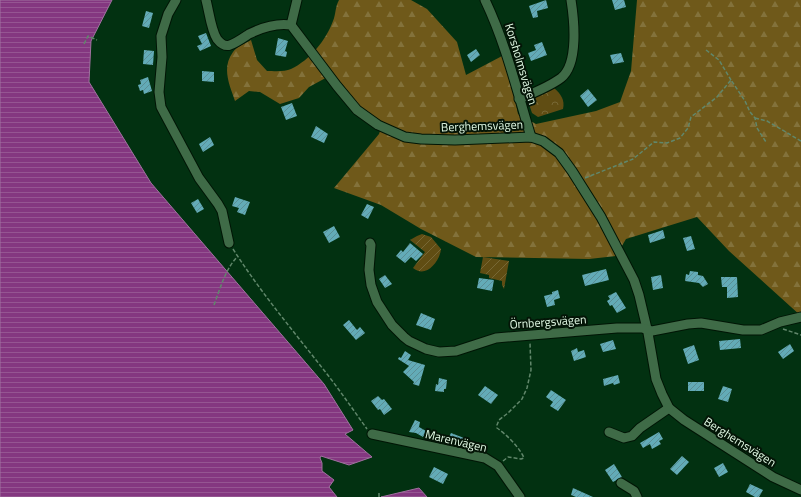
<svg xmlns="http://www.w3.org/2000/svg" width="801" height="497" font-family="'Titillium Web',sans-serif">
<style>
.forest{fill:url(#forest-firs)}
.park{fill:url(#park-crowns)}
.garden{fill:url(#garden-furrows)}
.water{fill:url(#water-rules);stroke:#a0729f}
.building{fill:url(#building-hatch)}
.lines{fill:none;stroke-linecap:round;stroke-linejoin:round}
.minor-casing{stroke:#011505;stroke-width:11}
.path{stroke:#61876b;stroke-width:1.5;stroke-dasharray:4 2;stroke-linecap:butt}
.minor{stroke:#3f6b47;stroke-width:9}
.labels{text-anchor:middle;stroke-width:4;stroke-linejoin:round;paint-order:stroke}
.street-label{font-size:12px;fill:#e3fbe6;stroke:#041507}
</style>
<defs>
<pattern id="forest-firs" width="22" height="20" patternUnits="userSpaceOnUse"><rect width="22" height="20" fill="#6f591a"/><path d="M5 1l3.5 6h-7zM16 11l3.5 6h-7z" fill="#83723b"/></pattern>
<pattern id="park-crowns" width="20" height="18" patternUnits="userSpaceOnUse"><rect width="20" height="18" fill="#604d13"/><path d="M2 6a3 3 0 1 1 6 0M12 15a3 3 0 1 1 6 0" fill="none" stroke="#776835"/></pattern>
<pattern id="garden-furrows" width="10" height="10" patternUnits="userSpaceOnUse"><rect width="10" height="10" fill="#604d13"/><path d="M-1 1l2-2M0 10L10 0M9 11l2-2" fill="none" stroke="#776835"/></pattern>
<pattern id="water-rules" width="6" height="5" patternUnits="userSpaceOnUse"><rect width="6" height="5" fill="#843780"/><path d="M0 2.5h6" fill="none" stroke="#955592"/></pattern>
<pattern id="building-hatch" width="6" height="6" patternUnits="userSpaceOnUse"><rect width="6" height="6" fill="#63abb7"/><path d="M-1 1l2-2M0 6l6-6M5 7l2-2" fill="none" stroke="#5a8e95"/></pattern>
</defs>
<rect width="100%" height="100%" fill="#023111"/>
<path class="forest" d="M339 0H411L427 9 457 42 466 75 504 55C512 74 513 94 518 114L536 124 596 111 620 102 631 71 637 0H801V316L729 251 697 217 626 239 616 256 589 259 476 257 421 229 381 205 334 188 379 134 383 122 361 109 343 85 333 74 309 87 299 98 280 104 260 92 249 91 235 101C230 86 221 68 233 52 236 47 246 43 251 40L257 60 267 71C274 71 285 72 291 69 310 60 326 40 333 21 336 14 335 7 339 0Z"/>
<path class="park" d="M554 88C561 94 565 100 563 109L538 117 532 113 528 101Z"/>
<g class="garden">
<path d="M422 234 431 237 441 249C440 261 426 279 413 268L425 252 410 240 417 236Z"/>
<path d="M483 257 509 261 504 289 502 285V281L489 278V275L480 273Z"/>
</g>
<g class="water">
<path d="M0 0H112L91 41 89 82 151 183 324 384 353 430 345 434 372 457 349 465 321 456 320 458 322 463V471L334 480 329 487 337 497H0Z"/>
<path d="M419 488 427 497H381Z"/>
</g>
<g class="building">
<path d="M546 0 548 8 537 11 538 17 533 18 529 6Z"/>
<path d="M612 0H624L626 7 615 10Z"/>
<path d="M146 11 153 13 149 28 142 26Z"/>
<path d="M206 33 211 46 200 51 197 46 202 44 198 36Z"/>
<path d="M278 38 288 41 285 51 287 52 286 57 275 55Z"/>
<path d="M542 42 547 55 531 61 528 53 536 50 534 45Z"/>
<path d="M476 49 480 55 471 62 467 55Z"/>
<path d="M144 50 154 51 153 65 143 64Z"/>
<path d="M621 53 624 62 613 64 610 55Z"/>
<path d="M202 71 214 72V82L202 81Z"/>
<path d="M148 77 152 91 144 94 143 90 140 91 138 85 141 84 140 80Z"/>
<path d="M588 89 597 100 588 107 580 96Z"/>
<path d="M292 103 297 116 286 120 281 107Z"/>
<path d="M316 126 328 134 324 143 311 137Z"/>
<path d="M210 137 214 145 203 152 199 144Z"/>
<path d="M235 197 250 202 245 215 237 212 239 208 232 206Z"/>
<path d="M198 199 204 209 197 213 191 203Z"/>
<path d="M367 204 374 207 368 219 361 215Z"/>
<path d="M334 226 340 237 329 243 323 232Z"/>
<path d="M663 230 665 238 650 243 648 235Z"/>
<path d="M691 236 695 249 687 251 683 238Z"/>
<path d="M410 243 423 254 416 261 411 257 405 263 396 256 401 250 403 252Z"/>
<path d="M606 269 609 280 585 286 582 275Z"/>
<path d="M690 271 698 272V275L703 276 708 284 703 287 699 283 685 281 686 274 689 275Z"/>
<path d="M385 275 392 284 385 288 379 279Z"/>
<path d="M661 275 663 288 653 290 651 277Z"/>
<path d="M721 277H737L738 297 727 298V287H722Z"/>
<path d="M479 278 494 280 492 291 477 288Z"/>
<path d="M558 290 560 298 554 300 555 305 547 307 544 296 552 294V292Z"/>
<path d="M616 292 626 308 617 313 612 305 610 306 607 301 610 299 608 296Z"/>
<path d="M421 313 435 319 431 330 416 325Z"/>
<path d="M349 320 357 330 360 327 365 333 356 340 343 325Z"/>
<path d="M740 339 741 348 720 350 719 341Z"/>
<path d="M613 340 616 349 603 352 600 344Z"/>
<path d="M790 344 794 351 783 359 778 352Z"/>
<path d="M694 345 699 360 688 364 683 349Z"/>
<path d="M577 348 578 352 584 350 586 357 574 361 571 351Z"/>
<path d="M405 351 411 355 408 360 425 365 419 386 413 384 414 382 403 372 409 366 398 359 399 357 401 358Z"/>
<path d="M618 375 620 383 614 385 613 383 604 386 603 379Z"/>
<path d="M439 378 447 380 446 389H444V392L435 391 436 384 438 385Z"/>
<rect x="688" y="382" width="16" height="9"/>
<path d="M485 386 498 395 491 404 478 395Z"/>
<path d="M723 386 732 389 728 402 718 399Z"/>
<path d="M551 390 566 400 558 411 550 406 553 402 546 397Z"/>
<path d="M378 396 382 400 384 399 392 409 384 415 380 409 378 410 371 401Z"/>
<path d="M415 420 420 422 419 427 426 431 423 437 416 433 409 432Z"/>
<path d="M659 432 663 439 659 441 661 444 652 449 650 444 643 448 640 443Z"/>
<path d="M451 433 464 438 460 446 447 441Z"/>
<path d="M682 456 689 462 677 475 670 469Z"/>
<path d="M723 463 728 472 719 477 714 468Z"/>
<path d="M614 464 622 477 613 482 605 470Z"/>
<path d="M434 467 448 474 443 484 429 477Z"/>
<path d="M750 484 763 490 759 497H755L746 492Z"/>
<path d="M573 488 593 497H576L571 495Z"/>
</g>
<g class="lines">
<g class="minor-casing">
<g id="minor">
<path d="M176 0 168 14 161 36 162 57 159 92 161 107 199 178 218 204 222 211 229 243"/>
<path d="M206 0C209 11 211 30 217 39 220 43 225 47 230 45 236 43 243 38 249 34 261 28 277 23 291 25L337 86 357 110 378 125 405 137 421 139 455 140 531 137 543 141 559 153 572 171 601 217 634 280 639 295 648 333 656 379 662 394 669 408 684 420 773 477 801 490"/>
<path d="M485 0C506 44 517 91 531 137"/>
<path d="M291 25 297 0"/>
<path d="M519 99C533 93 549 87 561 78 579 64 574 19 571 0"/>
<path d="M370 243 371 245 369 270 371 285 377 302 392 325 404 337 409 341 426 349 439 352 456 351 496 338 617 328H642L652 331 688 324 701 323 743 330H761L780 322 801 317"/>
<path d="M609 432 624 438 632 436 640 428 669 408"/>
<path d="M372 434 485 458 498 466 520 497"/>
<path d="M621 483 634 491 637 497"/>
</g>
</g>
<g class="path">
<path d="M84 44 88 36 97 40"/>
<path d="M706 50 719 60 731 80"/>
<path d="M755 118 767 121 801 141"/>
<path d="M585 178 633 159 654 142 667 143 680 138 688 128 691 117 717 97 731 80 745 101 750 112 755 118 757 128 766 142"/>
<path d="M233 249C261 293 295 333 327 374 341 392 354 411 367 429"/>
<path d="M214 305C220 289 225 270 237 257"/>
<path d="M783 329 801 335"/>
<path d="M503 461 508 457 521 459 524 458C520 448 506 434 497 428V425L499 420 508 413 522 399 527 388 531 370 530 343"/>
<path d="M379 497V493"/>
</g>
<use href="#minor" class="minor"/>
</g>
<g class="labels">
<g class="street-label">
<text transform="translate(521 64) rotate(73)" y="4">Korsholmsvägen</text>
<text transform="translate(482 126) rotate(-2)" y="4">Berghemsvägen</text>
<text transform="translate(548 322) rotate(-4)" y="4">Örnbergsvägen</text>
<text transform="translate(456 441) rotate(13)" y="4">Marenvägen</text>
<text transform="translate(740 442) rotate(32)" y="4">Berghemsvägen</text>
</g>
</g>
</svg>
